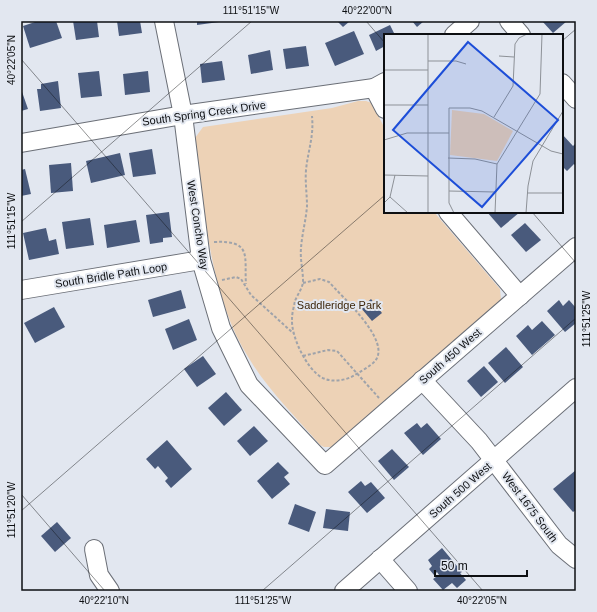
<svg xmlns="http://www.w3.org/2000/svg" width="597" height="612" font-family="Arial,sans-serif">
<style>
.green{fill:#edd2b6}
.building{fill:#495a7c}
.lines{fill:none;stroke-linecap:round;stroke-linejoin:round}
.minor-casing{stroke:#6b6f77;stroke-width:20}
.path{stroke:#9fa3aa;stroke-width:2;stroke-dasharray:3 2;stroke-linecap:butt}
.minor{stroke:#fff;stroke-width:18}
.ticks{fill:none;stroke:#0d0f12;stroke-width:1;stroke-opacity:0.45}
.labels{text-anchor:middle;stroke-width:4;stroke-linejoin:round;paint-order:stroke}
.street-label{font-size:11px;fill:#0d0f12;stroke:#e2e7f0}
.park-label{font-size:11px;fill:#3f280c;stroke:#e2e7f0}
.inset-road{fill:none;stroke:#8d9197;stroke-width:1}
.view{fill:#1d4ed8;fill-opacity:0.15;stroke:#1d4ed8;stroke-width:2}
.inset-edge{fill:none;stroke:#0d0f12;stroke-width:2}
.neatline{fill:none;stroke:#0d0f12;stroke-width:1.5}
.ticks-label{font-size:10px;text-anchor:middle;fill:#0d0f12}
</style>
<rect width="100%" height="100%" fill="#e2e7f0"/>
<path class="green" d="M358 101H366L372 103 385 129V212H434L500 289 501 300 332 447H324L320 445C296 417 269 391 250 360 209 297 205 211 195 138L203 127 332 108Z"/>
<g class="building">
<path d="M38 21H56L62 38 30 48 23 26Z"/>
<path d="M73 21H97L99 37 76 40Z"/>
<path d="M117 21H140L142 33 119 36Z"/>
<path d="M197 21H219V22L197 25Z"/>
<path d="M337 21H350L343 27Z"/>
<path d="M412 21H424L417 27Z"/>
<path d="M542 21H567L553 33Z"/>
<path d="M390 25 395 35H385V46L376 51 369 35Z"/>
<path d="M354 31 364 54 335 66 325 43Z"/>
<path d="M306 46 309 66 286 69 283 49Z"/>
<path d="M270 50 273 70 251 74 248 55Z"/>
<path d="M222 61 225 80 202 83 200 64Z"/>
<path d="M99 71 102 96 81 98 78 73Z"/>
<path d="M148 71 150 92 125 95 123 74Z"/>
<path d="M58 81 61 108 40 111 37 89H41V84Z"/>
<path d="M21 89 28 109 21 111Z"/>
<path d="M562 134 573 146 576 143V166L574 164 567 171 562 166Z"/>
<path d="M152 149 156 174 133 177 129 153Z"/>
<path d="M120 153 125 175 91 183 86 161Z"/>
<path d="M71 163 73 191 51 193 49 165Z"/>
<path d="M25 169 31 194 21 196V170Z"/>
<path d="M169 212 172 237 163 238V242L150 244 146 215Z"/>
<path d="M487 212H520L501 228Z"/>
<path d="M90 218 94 245 66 249 62 222Z"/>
<path d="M136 220 140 242 107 248 104 225Z"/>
<path d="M525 223 541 240 526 252 511 235Z"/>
<path d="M46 228 49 241 56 239 59 254 29 260 23 233Z"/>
<path d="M181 290 186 308 153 317 148 300Z"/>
<path d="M371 299 382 313 372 321 361 308Z"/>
<path d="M559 300 563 306 569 300 576 308V323L565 332 547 311Z"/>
<path d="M54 307 65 327 35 343 24 323Z"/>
<path d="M189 319 197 340 173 350 165 329Z"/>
<path d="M542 321 555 335 532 355 516 336 528 325 532 330Z"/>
<path d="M506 347 523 367 505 383 488 363Z"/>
<path d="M203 356 216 374 197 387 184 369Z"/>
<path d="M484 366 498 382 481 397 467 381Z"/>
<path d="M226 392 242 410 224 426 208 408Z"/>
<path d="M417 423 421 428 427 423 441 439 423 455 404 433Z"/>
<path d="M254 426 268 441 250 456 237 441Z"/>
<path d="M167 440 192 469 171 488 165 481 168 478 158 466 155 469 146 459Z"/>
<path d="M392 449 409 467 394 480 378 461Z"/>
<path d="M278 462 289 473 284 477 290 484 272 499 257 481Z"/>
<path d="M576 470V510L573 512 553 489Z"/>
<path d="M361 481 365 486 371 482 385 498 367 513 348 492Z"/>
<path d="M295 504 316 512 309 532 288 524Z"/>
<path d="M326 509 350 512 348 531 323 528Z"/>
<path d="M57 522 71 538 55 552 41 536Z"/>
<path d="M442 548 462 572 460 573 466 580 457 588 452 583 443 590 433 579 439 575 437 572 434 575 429 569 432 566 428 560Z"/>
</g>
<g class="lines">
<g class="minor-casing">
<g id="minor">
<path d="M164 21 183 115 201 260 221 328 249 385 325 465 576 247"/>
<path d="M509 21 521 35"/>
<path d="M454 35 470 21"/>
<path d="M562 83 576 99"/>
<path d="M374 88 385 109"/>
<path d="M21 143 183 115 374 88 385 82"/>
<path d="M448 212 520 296"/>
<path d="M21 290 201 260"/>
<path d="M422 380 479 441 559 545 576 559"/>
<path d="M94 549 99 575 110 591"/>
<path d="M380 559 408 591"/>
<path d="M344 591 576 388"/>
</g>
</g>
<g class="path">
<path d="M214 242C253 240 244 257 246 284"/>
<path d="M222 280 236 277 241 279 251 295 293 333"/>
<path d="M303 283 320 279 329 282C342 297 392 341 375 361 371 366 361 371 355 375 345 381 331 383 321 377 306 368 291 336 292 319 292 313 294 306 295 301 297 295 303 288 303 281 303 270 300 260 301 248 302 234 306 220 307 206 307 194 305 182 306 170 308 150 314 137 312 116"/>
<path d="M303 356 328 350 337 351 379 398"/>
</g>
<use href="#minor" class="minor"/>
</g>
<path class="ticks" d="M366 21 385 43M562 41 576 29M21 59 483 591M532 212 576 263M21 222 252 21M21 494 105 591M21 511 385 195M262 591 576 318"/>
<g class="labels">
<g class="street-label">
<text transform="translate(204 113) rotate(-8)" y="4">South Spring Creek Drive</text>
<text transform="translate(198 225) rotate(81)" y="4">West Concho Way</text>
<text transform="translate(111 275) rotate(-9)" y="4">South Bridle Path Loop</text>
<text transform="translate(450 356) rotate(-41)" y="4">South 450 West</text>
<text transform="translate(460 490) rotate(-41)" y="4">South 500 West</text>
<text transform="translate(530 507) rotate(53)" y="4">West 1675 South</text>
</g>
<g class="park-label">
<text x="339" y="309">Saddleridge Park</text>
</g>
</g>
<g transform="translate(384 34)">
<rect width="179" height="179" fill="#e2e7f0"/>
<path d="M68 76 100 80 129 97 113 127 66 121Z" fill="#edd2b6"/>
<path class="inset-road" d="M44 0V179M115 22 130 23M44 27H72L82 30M0 36H44M0 71H44M110 83 129 52 131 10 135 4 143 0M0 106 23 99H65M64 124 91 125 113 130M0 141 44 142M65 157 111 158M143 159H179M6 163 24 179M0 169 6 163 11 141M70 179 65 169V74H86L98 77 167 117 179 120M111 179 113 130 156 60 158 0M142 179 144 152 149 127 179 77"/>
<path class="view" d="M84 8 174 86 98 173 9 96Z"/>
<rect width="179" height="179" class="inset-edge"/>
</g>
<rect width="597" height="612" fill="none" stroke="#e2e7f0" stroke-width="44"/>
<path d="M435 570v6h92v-6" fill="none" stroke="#0d0f12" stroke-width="2"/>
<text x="441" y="570" font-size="12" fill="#0d0f12" stroke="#e2e7f0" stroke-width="3" paint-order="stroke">50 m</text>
<rect x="22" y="22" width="553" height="568" class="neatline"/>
<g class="ticks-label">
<text x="251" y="14">111°51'15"W</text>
<text x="367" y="14">40°22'00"N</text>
<text transform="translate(11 60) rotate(-90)" y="4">40°22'05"N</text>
<text transform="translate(11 221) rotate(-90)" y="4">111°51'15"W</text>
<text transform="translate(586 319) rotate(-90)" y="4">111°51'25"W</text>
<text transform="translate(11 510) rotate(-90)" y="4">111°51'20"W</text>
<text x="104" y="604">40°22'10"N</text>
<text x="263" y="604">111°51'25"W</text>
<text x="482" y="604">40°22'05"N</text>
</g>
</svg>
